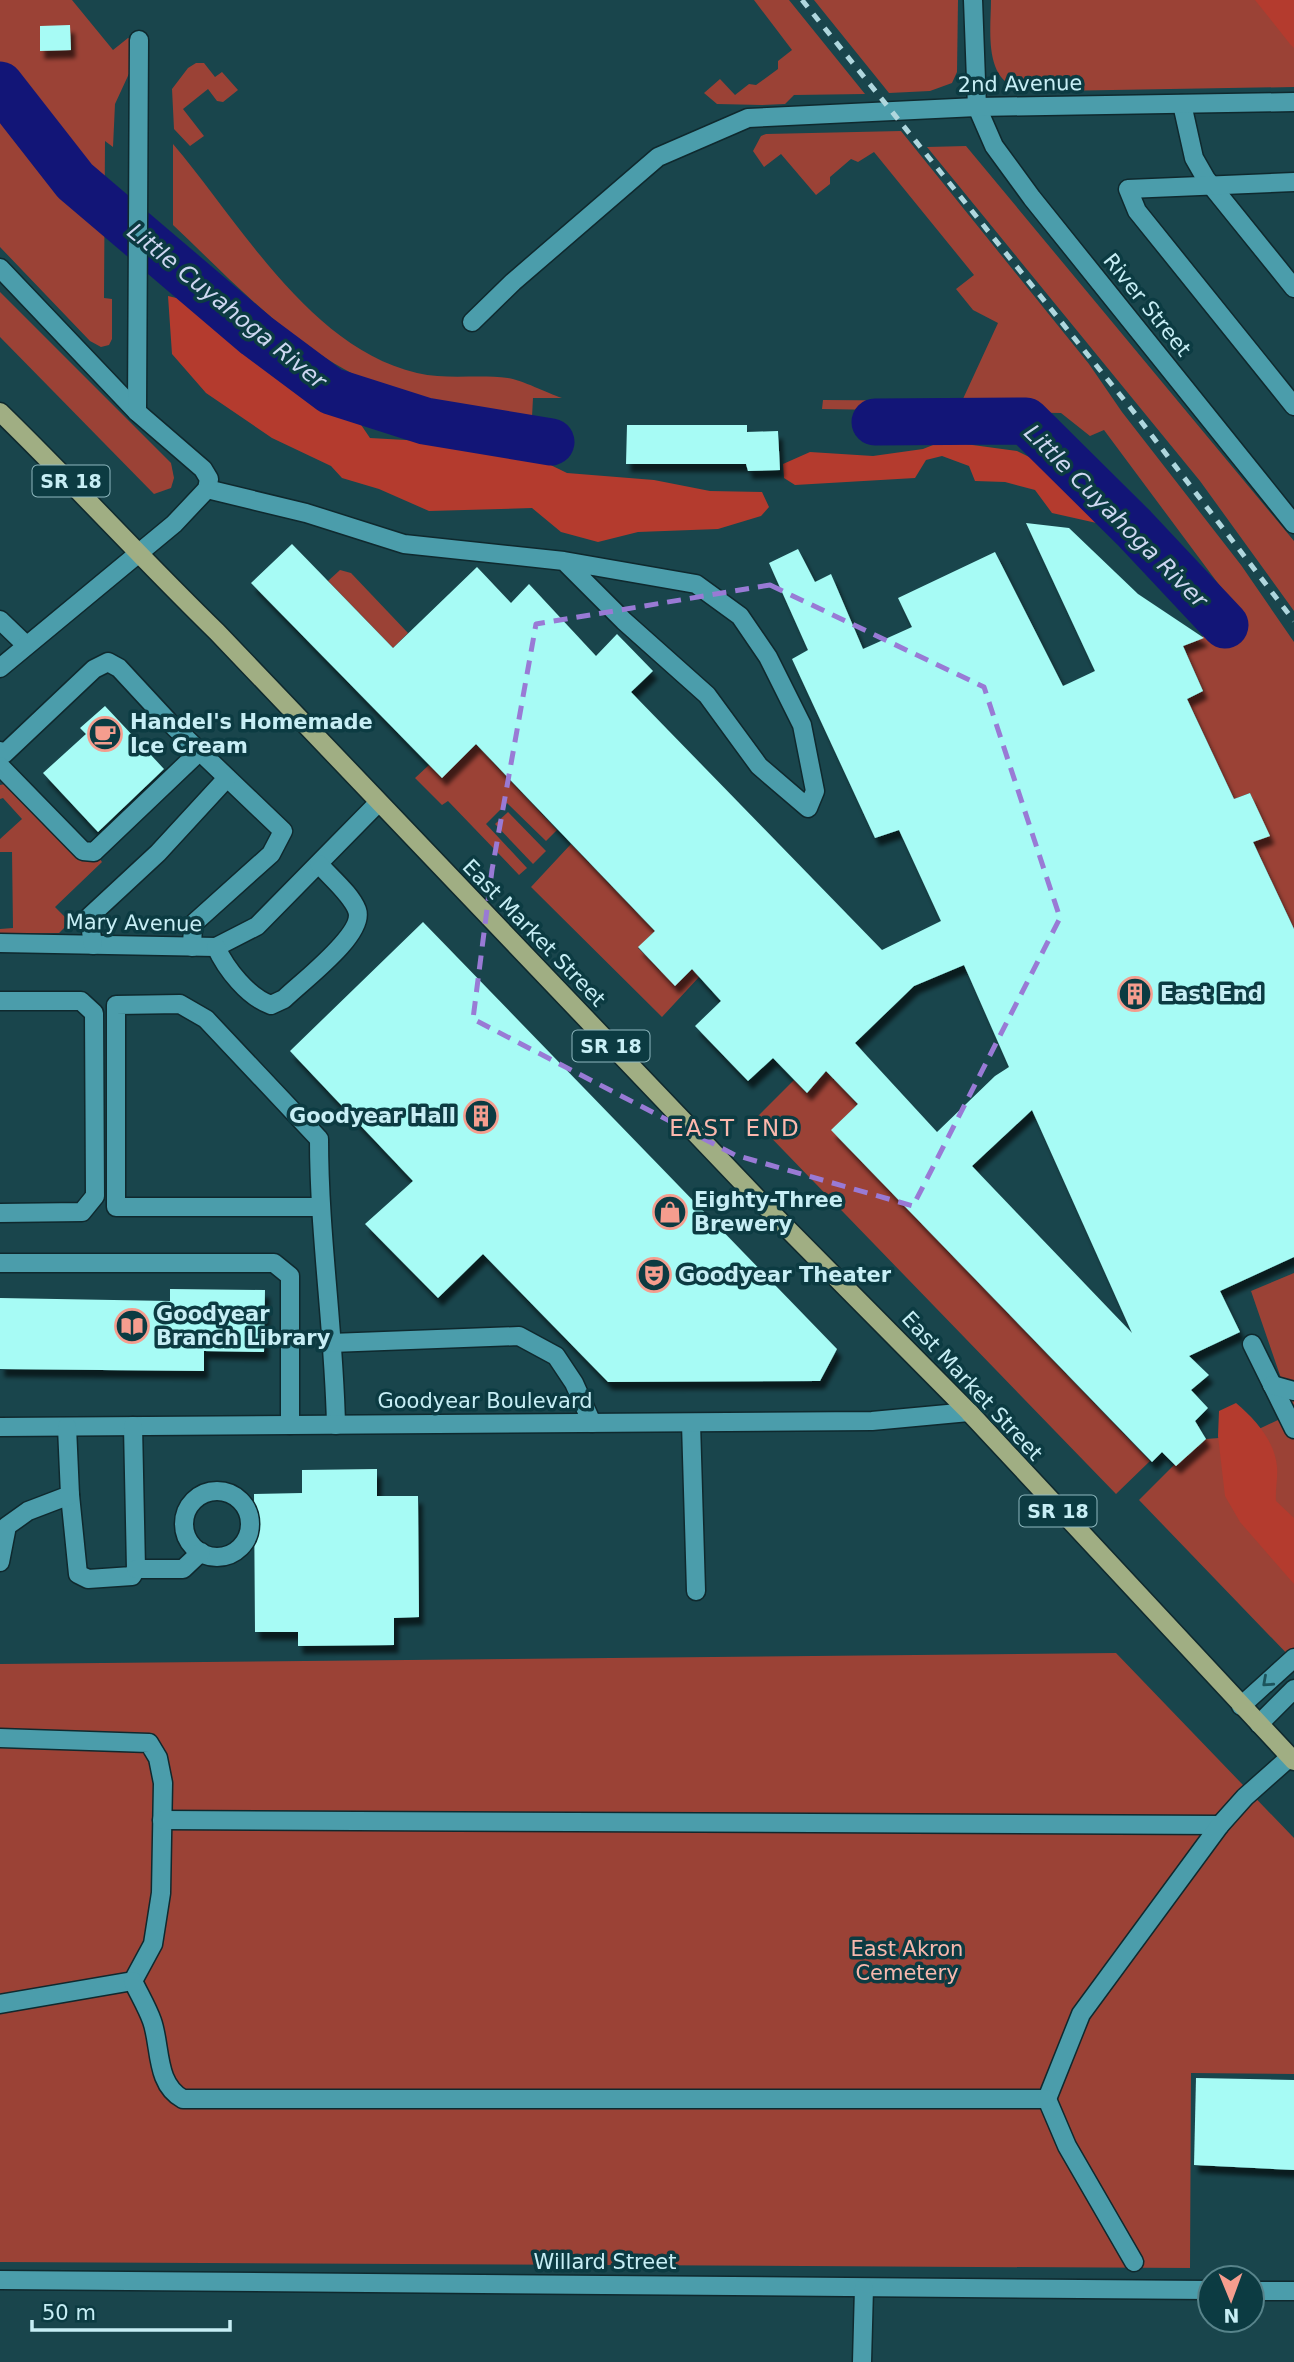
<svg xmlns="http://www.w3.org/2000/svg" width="1294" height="2362" font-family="'DejaVu Sans',sans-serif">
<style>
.green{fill:#9b4236}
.forest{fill:#b43b2e}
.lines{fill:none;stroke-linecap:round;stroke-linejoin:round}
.river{stroke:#121577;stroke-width:47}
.building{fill:#a7fbf5;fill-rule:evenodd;filter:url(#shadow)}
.minor-casing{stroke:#0f292e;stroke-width:21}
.major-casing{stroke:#0f292e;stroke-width:21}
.minor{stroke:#4b9dab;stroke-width:18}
.major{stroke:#a0ae83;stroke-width:18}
.rail{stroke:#afd7de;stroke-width:5;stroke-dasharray:9 9;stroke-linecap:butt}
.oneway{stroke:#1c545c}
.marked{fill:none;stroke:#997ad5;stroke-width:5;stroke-dasharray:14 9;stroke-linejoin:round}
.labels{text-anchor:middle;stroke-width:7;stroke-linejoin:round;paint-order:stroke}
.shield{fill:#0c3b42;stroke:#8fb8bf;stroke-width:2}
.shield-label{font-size:19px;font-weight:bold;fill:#c7eef5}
.street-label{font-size:21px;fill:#c7eef5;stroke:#0c3b42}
.poi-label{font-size:21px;font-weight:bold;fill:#c7eef5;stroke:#0c3b42;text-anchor:start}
.park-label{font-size:21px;fill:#f7b8ad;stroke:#0c3b42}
.water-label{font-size:23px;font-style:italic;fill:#cdd7f1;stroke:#0c3b42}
.neighbourhood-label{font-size:23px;letter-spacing:2px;fill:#fbb8ad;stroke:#0c3b42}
</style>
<defs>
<filter id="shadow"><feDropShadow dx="4.5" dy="8" stdDeviation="2" flood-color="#0009"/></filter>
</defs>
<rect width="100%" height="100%" fill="#19454c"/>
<g class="green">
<path d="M0 0H72L113 50 128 38 132 40 133 65 115 104 113 147 105 141 104 298 112 299V339L109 345 101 347 90 341 0 247Z"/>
<path d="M754 0H789L865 94 794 95 785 104 762 105 717 104 704 93 720 79 735 95 749 84 756 85 778 69V61L792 50Z"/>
<path d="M814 0H958L957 72 952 83 930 91 889 93Z"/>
<path d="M991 0H1294V87L1054 91C1043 90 1031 91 1020 89 983 80 991 29 991 0Z"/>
<path d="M196 63H204L215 77 222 72 238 90 223 102 217 101 208 89 183 109 204 136 190 146 174 129 172 89 188 68Z"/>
<path d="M901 131 1089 364 1122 412 1241 565 1294 642V929L1253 842 1269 835 1250 793 1234 799 1187 699 1203 691 1183 646 1243 617 1104 430 1090 436 1061 413 822 409 823 400 962 401 998 323 973 310 956 289 974 275 874 152 858 162 851 159 830 177V184L816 195 781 154 764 167 753 151 761 136 766 134Z"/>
<path d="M173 144C241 224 310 348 417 373 448 380 478 374 508 378 522 380 547 393 562 398H533L532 417C490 410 445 407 405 395 311 368 242 290 173 225Z"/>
<path d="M966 146 1294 541V611L1200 481 927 147Z"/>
<path d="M0 292 171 463 174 478 171 488 154 494 0 337Z"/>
<path d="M340 570 351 573 408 633 393 648 328 581Z"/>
<path d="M476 744 557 830 546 841 507 803 486 824 527 868 519 875 448 801 442 805 415 778 429 765 442 777Z"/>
<path d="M5 784 78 857 92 861 99 858 102 862 55 907 70 922 59 933 0 934V929L13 928 12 852H0V839L22 819 3 798 0 799V785Z"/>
<path d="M508 812 546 851 533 864 495 824Z"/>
<path d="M571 844 655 931 638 948 675 985 692 969 699 977 662 1017 531 887Z"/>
<path d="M826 1071 858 1104 832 1130 1150 1461 1116 1494 754 1120 794 1080 807 1093Z"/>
<path d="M1294 1273V1661L1139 1500 1174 1465 1206 1439 1244 1436 1293 1413 1251 1291Z"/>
<path d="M1116 1653 1294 1838V2074L1191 2073 1190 2268 0 2262V1664Z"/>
</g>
<g class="forest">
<path d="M1255 0H1294V48L1290 44Z"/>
<path d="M168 296 202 304 226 323 261 361 303 392 353 413 370 438 441 442 481 450 528 454 567 473 654 480 710 491 762 492 769 507 761 516 718 529 638 532 598 542 561 532 532 508 429 511 379 489 342 478 331 466 272 438 206 393 172 354Z"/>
<path d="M943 441 1017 451 1066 475 1089 493 1101 524 1052 513 1035 490 1005 482 975 481 969 466 942 456 926 460 915 478 795 485 784 478 783 464 810 452 873 456 923 449Z"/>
<path d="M1236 1403C1255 1419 1275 1441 1277 1467 1278 1478 1275 1490 1276 1501L1294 1518V1584L1240 1522 1225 1496 1218 1436 1219 1411Z"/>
</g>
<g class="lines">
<g class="river">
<path d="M0 85 75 181 256 335 331 391 425 421 551 442"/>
<path d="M875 422 1026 421 1134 528 1225 625"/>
</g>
</g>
<g class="building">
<path d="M70 25 71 50 40 51V26Z"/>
<path d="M627 425H747V432L778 431 780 470 748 471 746 464H626Z"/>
<path d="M1026 523 1069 528 1138 594 1204 638 1183 646 1203 691 1187 699 1234 799 1250 793 1270 836 1253 842 1294 929V1257L1220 1291 1240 1332 1189 1356 1209 1375 1191 1390 1208 1408 1195 1421 1206 1439 1176 1466 1162 1452 1152 1462 831 1130 858 1104 826 1071 807 1093 773 1058 748 1081 695 1026 721 1001 692 969 675 986 638 947 655 931 476 744 442 778 251 583 292 544 393 648 477 567 511 603 529 584 596 656 617 634 653 671 631 692 882 950 941 921 899 830 875 838 792 659 808 650 769 563 798 549 815 582 831 574 863 649 912 627 898 598 995 552 1063 686 1095 671ZM964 965 1009 1067 995 1076 937 1132 855 1043 914 986ZM1032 1110 1132 1333 972 1166Z"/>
<path d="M105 706 164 769 98 832 43 773 86 734 80 728Z"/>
<path d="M423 922 837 1349 820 1381 608 1382 483 1254 438 1298 365 1224 413 1181 290 1051Z"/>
<path d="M170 1289 265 1290 264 1352 204 1351V1371L0 1369V1298L170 1301Z"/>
<path d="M377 1469V1496H418L419 1617 394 1618V1645L298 1646V1632H255L254 1494 302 1493V1470Z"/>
<path d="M1196 2078 1294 2080V2170L1194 2165Z"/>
</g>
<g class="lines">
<g class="minor-casing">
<g id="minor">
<path d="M973 0 977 107 994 146 1032 198 1294 524"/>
<path d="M1182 104 1194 158 1206 179 1294 288"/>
<path d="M1294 182 1128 189 1137 211 1294 406"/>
<path d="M0 268 137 412"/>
<path d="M472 322 513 282 658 157 748 118 977 107 1294 102"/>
<path d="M207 489 306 513 404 544 564 561 696 584 740 616 768 657 802 725 815 791 808 808 759 766 707 695 624 621 564 561"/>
<path d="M0 620 26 645"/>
<path d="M0 668 174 524 207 489 209 479 203 469 137 412 139 40"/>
<path d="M0 751 4 754 94 669 108 662 119 668 169 722 283 831 271 854 193 924 192 947"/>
<path d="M0 766 83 851 94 852 200 751"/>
<path d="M0 943 216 947 257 926 378 803"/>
<path d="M93 945 89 917 158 853 227 778"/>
<path d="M216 947C226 969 248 997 271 1005L284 999C301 982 366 934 357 910 351 894 330 877 319 864"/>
<path d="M0 1001H81L94 1013 95 1196 82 1212 0 1213"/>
<path d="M319 1207H116V1005L180 1004 206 1019 319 1139C319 1235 334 1329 336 1425"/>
<path d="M0 1263H274L290 1276V1425"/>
<path d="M331 1343 519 1336 556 1356 574 1383 592 1423"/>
<path d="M1252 1344 1294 1429"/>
<path d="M1272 1385 1294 1391"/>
<path d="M691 1423 696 1591"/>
<path d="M0 1427 872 1421 969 1412"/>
<circle cx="217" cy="1524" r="33"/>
<path d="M70 1495 78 1574 88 1579 132 1576 136 1569 133 1426"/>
<path d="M0 1562 7 1526 28 1511 70 1495 67 1427"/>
<path d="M136 1569H183L201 1552"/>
<path d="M1241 1706 1294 1658"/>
<path d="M1259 1724 1294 1689"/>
<path d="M0 1738 149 1743 158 1758 163 1783 161 1893 153 1944 133 1981 0 2004"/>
<path d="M162 1820 1220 1825"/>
<path d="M133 1981C139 1994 147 2007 152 2021 161 2046 155 2084 183 2099H1047L1081 2014 1220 1825 1245 1797 1290 1757"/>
<path d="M1047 2099 1067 2146 1134 2262"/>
<path d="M0 2280 1210 2290"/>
<path d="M1252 2291H1294"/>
<path d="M862 2362 864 2288"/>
</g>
</g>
<g class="major-casing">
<path id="major" d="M0 412C74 484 143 560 217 632L760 1201 969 1412 1294 1761"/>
</g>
<use href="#minor" class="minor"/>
<use href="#major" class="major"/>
<path class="rail" d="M802 0 1133 411 1294 621"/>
</g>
<defs><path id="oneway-chevron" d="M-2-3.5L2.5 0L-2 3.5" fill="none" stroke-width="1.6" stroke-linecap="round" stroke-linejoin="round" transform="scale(1.75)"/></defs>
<use class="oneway" href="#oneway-chevron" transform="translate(1267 1682) rotate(138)"/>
<path class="marked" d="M770 585 984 687 1060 918 913 1206 735 1155 473 1019 492 870 536 624Z"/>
<defs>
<g id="cafe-ring" transform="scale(1.75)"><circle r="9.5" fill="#0c3b42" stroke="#f59d8e" stroke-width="1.5"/><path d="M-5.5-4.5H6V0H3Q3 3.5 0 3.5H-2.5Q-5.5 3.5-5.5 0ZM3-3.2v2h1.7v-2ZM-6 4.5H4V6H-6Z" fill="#f59d8e"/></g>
<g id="building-ring" transform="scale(1.75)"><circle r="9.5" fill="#0c3b42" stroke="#f59d8e" stroke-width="1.5"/><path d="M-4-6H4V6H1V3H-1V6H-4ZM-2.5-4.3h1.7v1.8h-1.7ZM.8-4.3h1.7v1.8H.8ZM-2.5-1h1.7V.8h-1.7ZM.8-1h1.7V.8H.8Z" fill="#f59d8e"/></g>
<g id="shop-ring" transform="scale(1.75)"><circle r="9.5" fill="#0c3b42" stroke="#f59d8e" stroke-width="1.5"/><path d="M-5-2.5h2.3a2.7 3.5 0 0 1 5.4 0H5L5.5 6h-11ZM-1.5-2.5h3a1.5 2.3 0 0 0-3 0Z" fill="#f59d8e"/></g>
<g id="theatre-ring" transform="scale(1.75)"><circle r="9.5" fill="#0c3b42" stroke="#f59d8e" stroke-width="1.5"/><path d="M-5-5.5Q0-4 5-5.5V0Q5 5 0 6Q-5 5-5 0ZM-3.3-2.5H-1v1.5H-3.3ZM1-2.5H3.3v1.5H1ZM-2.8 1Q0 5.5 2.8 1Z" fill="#f59d8e"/></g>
<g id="library-ring" transform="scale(1.75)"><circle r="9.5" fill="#0c3b42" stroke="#f59d8e" stroke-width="1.5"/><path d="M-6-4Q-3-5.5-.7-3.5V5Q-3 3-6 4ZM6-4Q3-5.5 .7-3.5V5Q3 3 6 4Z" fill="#f59d8e"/></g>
</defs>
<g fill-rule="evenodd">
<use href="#cafe-ring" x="105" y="734"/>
<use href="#building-ring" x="1135" y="994"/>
<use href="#building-ring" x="481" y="1116"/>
<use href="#shop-ring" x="670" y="1212"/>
<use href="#theatre-ring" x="654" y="1275"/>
<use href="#library-ring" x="132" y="1326"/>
</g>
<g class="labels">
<g class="shield">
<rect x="32.5" y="465.5" width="77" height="31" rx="5"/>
<rect x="572.5" y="1030.5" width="77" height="31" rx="5"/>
<rect x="1019.5" y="1495.5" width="77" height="31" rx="5"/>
</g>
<g class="shield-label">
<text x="71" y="488">SR 18</text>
<text x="611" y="1053">SR 18</text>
<text x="1058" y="1518">SR 18</text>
</g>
<g class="street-label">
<text transform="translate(1020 84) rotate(-1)" y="7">2nd Avenue</text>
<text transform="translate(1147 305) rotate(51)" y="7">River Street</text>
<text transform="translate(134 923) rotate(1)" y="7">Mary Avenue</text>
<text transform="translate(534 933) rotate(46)" y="7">East Market Street</text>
<text transform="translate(972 1386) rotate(47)" y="7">East Market Street</text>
<text x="485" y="1408">Goodyear Boulevard</text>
<text x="605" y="2269">Willard Street</text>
</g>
<g class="poi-label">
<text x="130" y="729">Handel's Homemade<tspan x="130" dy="24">Ice Cream</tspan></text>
<text x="1160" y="1001">East End</text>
<text x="456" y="1123" text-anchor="end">Goodyear Hall</text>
<text x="694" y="1207">Eighty-Three<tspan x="694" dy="24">Brewery</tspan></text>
<text x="678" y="1282">Goodyear Theater</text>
<text x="156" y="1321">Goodyear<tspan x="156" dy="24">Branch Library</tspan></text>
</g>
<g class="park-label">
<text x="907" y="1956">East Akron<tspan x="907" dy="24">Cemetery</tspan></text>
</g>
<g class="water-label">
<text transform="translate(227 306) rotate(39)" y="8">Little Cuyahoga River</text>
<text transform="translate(1116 516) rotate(45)" y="8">Little Cuyahoga River</text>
</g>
<g class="neighbourhood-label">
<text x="735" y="1136">EAST END</text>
</g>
</g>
<g transform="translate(1231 2299) rotate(179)"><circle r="33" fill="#0c3b42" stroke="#57838a" stroke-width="2"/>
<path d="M0-5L12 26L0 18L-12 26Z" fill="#f59d8e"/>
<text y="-10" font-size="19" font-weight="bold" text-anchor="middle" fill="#c7eef5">N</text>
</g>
<path d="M32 2320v10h198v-10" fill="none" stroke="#c7eef5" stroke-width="3.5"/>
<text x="42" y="2320" font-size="21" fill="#c7eef5" stroke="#0c3b42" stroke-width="5" paint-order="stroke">50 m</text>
</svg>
